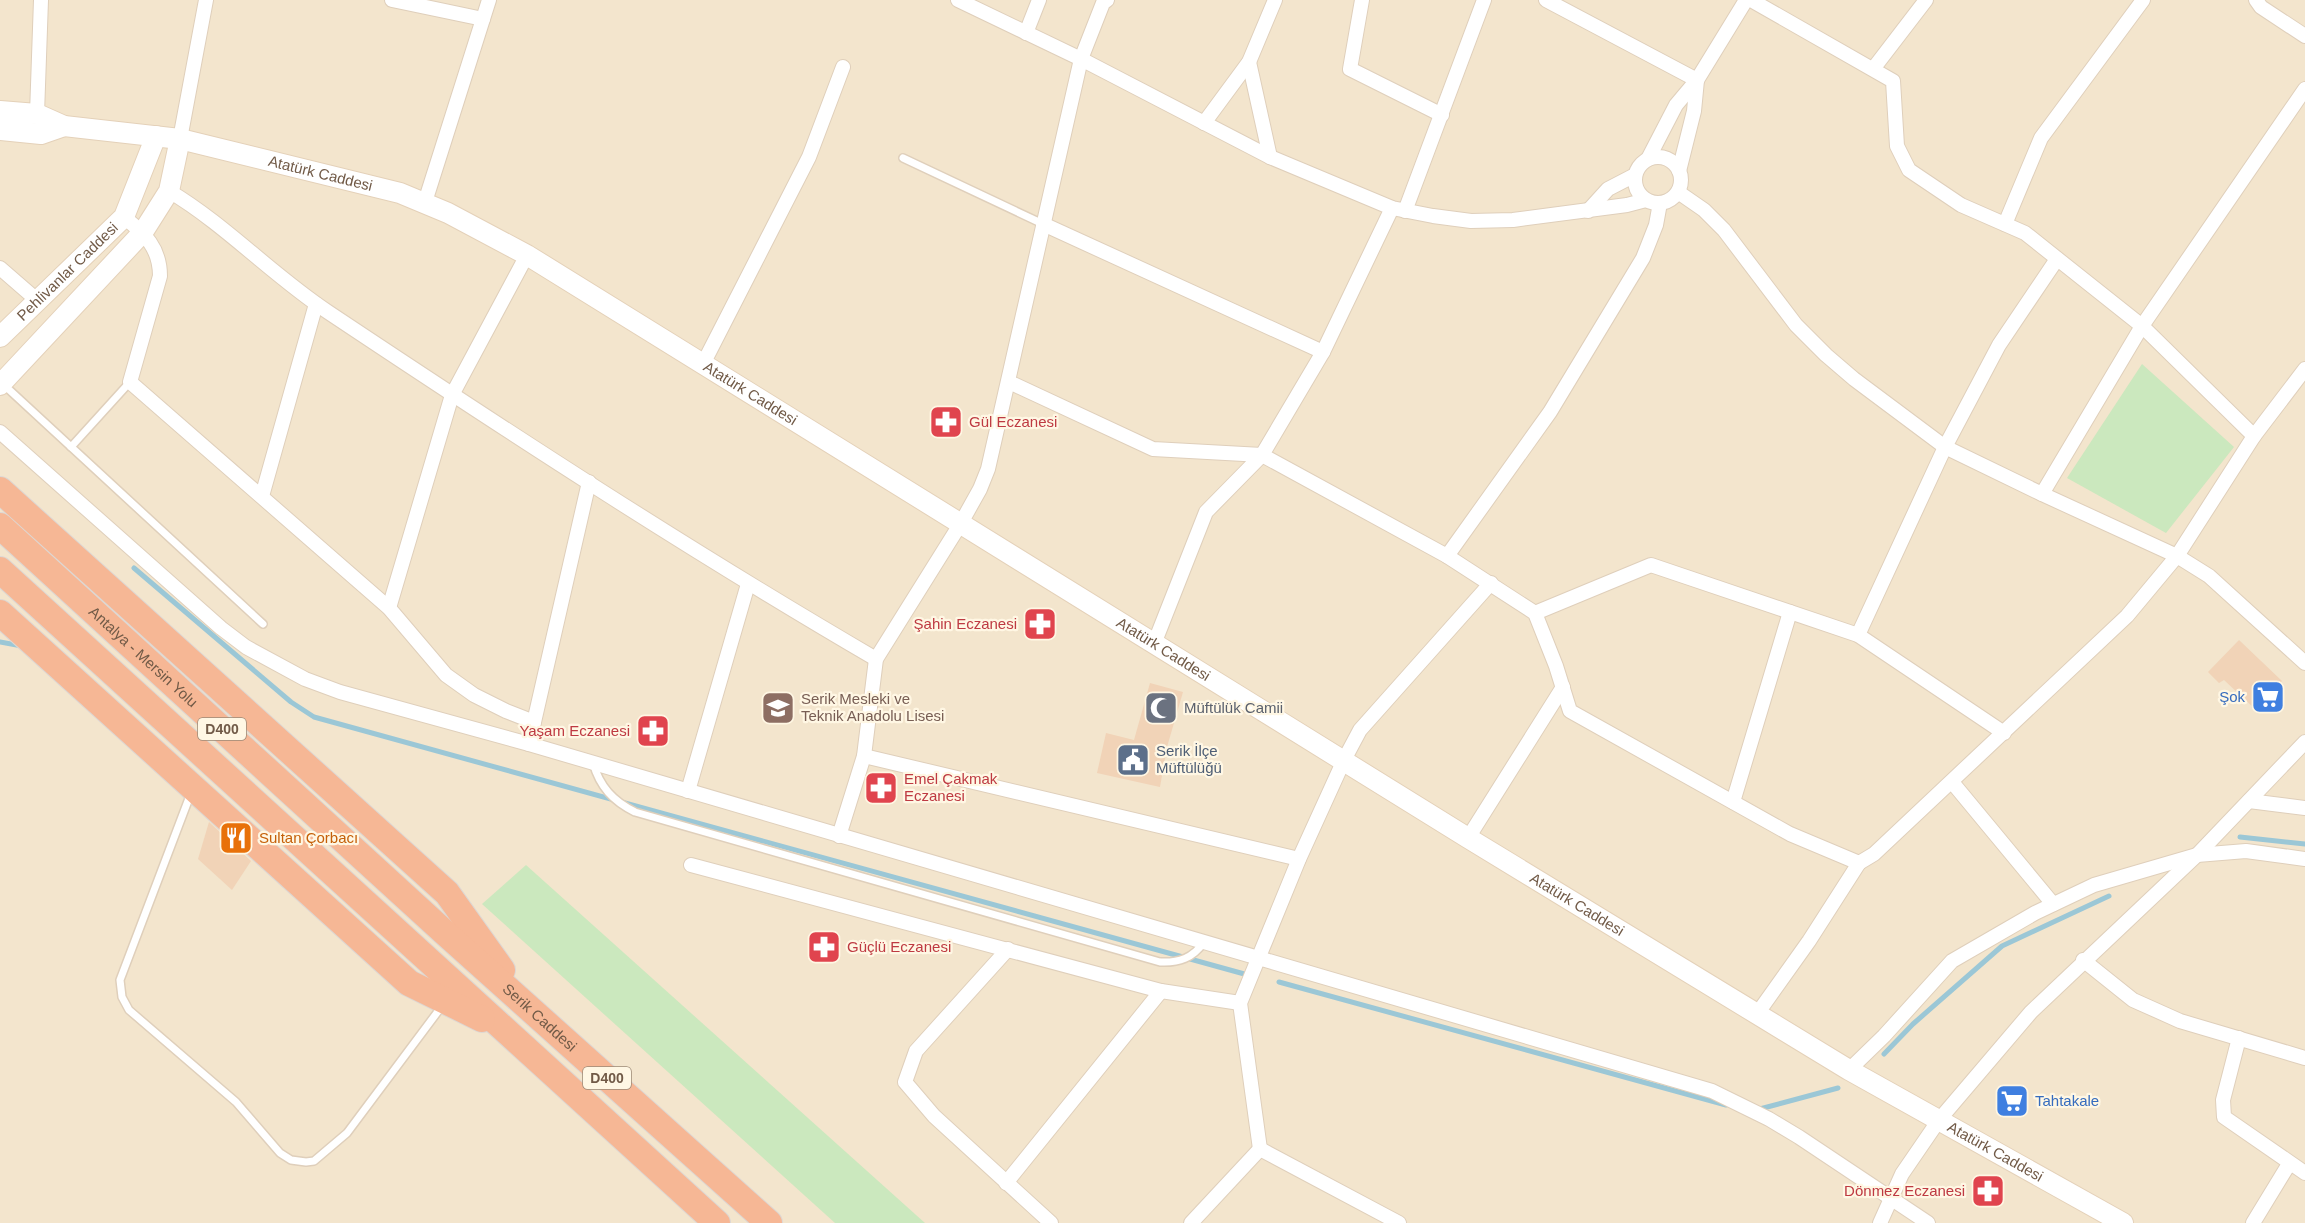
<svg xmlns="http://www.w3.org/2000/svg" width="2305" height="1223" font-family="Helvetica,sans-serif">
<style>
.residential{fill:#f3e5cd}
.green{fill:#cbe8be}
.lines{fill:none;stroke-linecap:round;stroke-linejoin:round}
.stream{stroke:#9bc7d6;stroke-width:5}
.building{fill:#f1d3b7}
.lane-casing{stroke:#dfcfbb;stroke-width:10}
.street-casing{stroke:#dfcfbb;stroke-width:16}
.secondary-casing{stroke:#e4d1b9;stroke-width:22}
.highway-casing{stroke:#ddd7d3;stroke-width:28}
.lane{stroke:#fff;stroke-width:7}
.street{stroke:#fff;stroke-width:14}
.secondary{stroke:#fff;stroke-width:20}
.highway{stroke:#f6b795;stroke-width:26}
.labels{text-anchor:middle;stroke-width:4.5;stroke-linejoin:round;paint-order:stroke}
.shield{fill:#fff7e4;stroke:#9c8976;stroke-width:1.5}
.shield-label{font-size:14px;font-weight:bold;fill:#715a47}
.street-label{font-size:15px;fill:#715a47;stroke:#fff7e4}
.health-label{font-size:15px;fill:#be3a42;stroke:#fff7e4;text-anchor:start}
.shop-label{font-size:15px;fill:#366cbe;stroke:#fff7e4;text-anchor:end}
.education-label{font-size:15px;fill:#785e54;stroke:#fff7e4;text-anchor:start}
.worship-label{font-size:15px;fill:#5b616d;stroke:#fff7e4;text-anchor:start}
.service-label{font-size:15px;fill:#4e5e75;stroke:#fff7e4;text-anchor:start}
.food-label{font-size:15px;fill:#c56008;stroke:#fff7e4;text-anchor:start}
</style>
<rect width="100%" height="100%" fill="#fcf3df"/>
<rect class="residential" x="0" y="0" width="2305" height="1223"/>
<g class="green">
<path d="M2142 364 2234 447 2166 533 2067 478Z"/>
<path d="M526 865 925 1223H835L482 904Z"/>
</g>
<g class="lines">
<g class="stream">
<path d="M134 568 291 702 314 717 1248 975"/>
<path d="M0 642 22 646"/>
<path d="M2240 837 2305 844"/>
<path d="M1279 982 1726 1105"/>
<path d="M1884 1054 1913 1024 2002 946 2109 896"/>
<path d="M1756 1110 1838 1088"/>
</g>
</g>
<g class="building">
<path d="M2239 640 2282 681 2255 709 2224 680 2219 683 2208 672Z"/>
<path d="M1150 683 1183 692 1167 747 1160 787 1097 773 1106 733 1134 740Z"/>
<path d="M209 822 251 861 232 890 198 859Z"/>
</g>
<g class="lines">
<g class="lane-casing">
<g id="lane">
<path d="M903 158 1043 224"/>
<path d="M4 385 263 624"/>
<path d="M71 447 130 382"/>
<path d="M593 763C600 787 613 801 635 812L1160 962C1179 963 1193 958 1204 942"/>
<path d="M191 793 120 980 122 997 129 1010 236 1102 280 1153 291 1160 306 1162 314 1161 347 1133 442 1006"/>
</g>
</g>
<g class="street-casing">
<g id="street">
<path d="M392 0 483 19"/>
<path d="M958 0 1081 59 1270 157 1392 208 1433 216 1471 221 1513 220 1627 205 1646 200"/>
<path d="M1362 0 1350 69 1442 115"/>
<path d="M1546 0 1697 80"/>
<path d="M1751 0 1893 81 1897 146 1909 170 1961 205 2025 233 2142 326 2254 436"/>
<path d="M2256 0 2261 7 2305 36"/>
<path d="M1026 33 1039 0"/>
<path d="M1249 62 1270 157"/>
<path d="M1873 69 1926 0"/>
<path d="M37 114 41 0"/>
<path d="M1204 123 1249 62 1275 0"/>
<path d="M180 139 206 0"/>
<circle cx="1658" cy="180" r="23"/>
<path d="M1648 159 1676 105 1697 80 1746 0"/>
<path d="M1679 171 1694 111 1697 80"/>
<path d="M169 191C226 225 272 275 328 312 508 432 689 550 876 659"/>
<path d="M1678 192 1704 210 1724 230 1796 325 1826 355 1854 379 1945 447 2042 494 2177 556 2209 576 2305 663"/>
<path d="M425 202 489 0"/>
<path d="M1405 211 1484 0"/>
<path d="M1588 211 1608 189 1635 175"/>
<path d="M124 217C145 234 160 248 160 276L130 382 389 608 446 675 474 695 506 711 534 722"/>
<path d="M1043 224 1323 352"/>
<path d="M2005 224 2041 138 2143 0"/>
<path d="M0 268 38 301"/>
<path d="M702 366 809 157 843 67"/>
<path d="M1009 382 1153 449 1262 455 1447 556 1535 613 1556 666 1570 711 1790 834 1859 863 1874 854 2127 616 2177 556 2254 436 2305 369"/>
<path d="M0 432 221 628 246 647 305 679 340 692 529 744 1712 1091 1769 1119 1799 1137 1928 1223"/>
<path d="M2042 494 2142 326 2305 89"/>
<path d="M262 496 316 304"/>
<path d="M1447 556 1550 412 1643 258 1656 225 1660 203"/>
<path d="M389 608 452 395 527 255"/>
<path d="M1535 613 1651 565 1858 635 2004 733"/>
<path d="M1858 635 1945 447 1999 345 2057 259"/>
<path d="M1154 644 1206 512 1262 455 1323 352 1392 208"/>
<path d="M529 744 589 482"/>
<path d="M864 756 1299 859"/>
<path d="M1952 782 2053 904"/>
<path d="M688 791 748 584"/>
<path d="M2249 801 2305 808"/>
<path d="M1733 802 1790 612"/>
<path d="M839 836 864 756 876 659 961 523 980 489 988 469 1081 59 1103 3 1107 0"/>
<path d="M1468 838 1563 687"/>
<path d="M691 865 1161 991 1240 1003"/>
<path d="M1008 949 916 1051 905 1082 934 1116 1051 1223"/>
<path d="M2083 960 2133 1000 2180 1021 2305 1058"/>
<path d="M1757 1014 1809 941 1859 863"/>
<path d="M2239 1038 2223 1100 2224 1117 2305 1173"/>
<path d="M1849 1070 1884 1036 1952 961 2035 913 2094 885 2197 855 2246 851 2305 859"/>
<path d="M1260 1149 1240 1003 1299 859 1344 760 1360 730 1491 583"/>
<path d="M1260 1149 1399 1223"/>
<path d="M1006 1183 1161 991"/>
<path d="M1191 1223 1260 1149"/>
<path d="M1880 1223 1902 1174 1939 1120 2031 1012 2197 855 2305 742"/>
<path d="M2253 1223 2289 1164"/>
</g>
</g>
<g class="secondary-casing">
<g id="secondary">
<path id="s1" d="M0 111 37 114 64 126 180 139 400 193 448 213 527 255 1468 838 1757 1014 1849 1070 2123 1223"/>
<path d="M0 130 41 134 64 126"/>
<path id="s2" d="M0 337 124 217 156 136"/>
<path d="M0 385 143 232 169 191 180 139"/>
</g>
</g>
<g class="highway-casing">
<g id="highway">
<path d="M0 490 447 893 502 970"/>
<path id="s3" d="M0 526 444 932 769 1223"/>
<path d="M0 570 717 1223"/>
<path d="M0 613 409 983 482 1019"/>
</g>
</g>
<use href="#lane" class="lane"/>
<use href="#street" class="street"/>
<use href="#secondary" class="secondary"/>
<use href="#highway" class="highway"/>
</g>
<defs>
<g id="pharmacy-square" transform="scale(1.725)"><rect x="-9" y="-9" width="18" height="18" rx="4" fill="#e0444e" stroke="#fff7e4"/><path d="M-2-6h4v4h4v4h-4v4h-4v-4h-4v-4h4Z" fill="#fff"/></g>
<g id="supermarket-square" transform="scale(1.725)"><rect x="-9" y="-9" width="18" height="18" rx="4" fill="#3f7fe0" stroke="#fff7e4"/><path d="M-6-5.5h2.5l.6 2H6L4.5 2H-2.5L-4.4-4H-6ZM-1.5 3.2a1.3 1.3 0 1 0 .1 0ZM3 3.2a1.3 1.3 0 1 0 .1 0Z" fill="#fff"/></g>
<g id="school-square" transform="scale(1.725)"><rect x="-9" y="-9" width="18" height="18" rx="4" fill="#8d6e63" stroke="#fff7e4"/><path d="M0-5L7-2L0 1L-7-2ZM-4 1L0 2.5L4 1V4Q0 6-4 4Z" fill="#fff"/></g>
<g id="mosque-square" transform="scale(1.725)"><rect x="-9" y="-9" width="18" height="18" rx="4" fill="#6b7280" stroke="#fff7e4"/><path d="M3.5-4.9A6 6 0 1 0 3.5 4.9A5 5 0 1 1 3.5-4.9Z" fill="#fff"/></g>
<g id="civic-square" transform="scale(1.725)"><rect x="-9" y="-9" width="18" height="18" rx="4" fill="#5c6f8a" stroke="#fff7e4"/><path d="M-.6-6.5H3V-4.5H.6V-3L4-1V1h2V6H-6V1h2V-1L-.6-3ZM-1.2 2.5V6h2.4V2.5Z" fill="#fff"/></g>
<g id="restaurant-square" transform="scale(1.725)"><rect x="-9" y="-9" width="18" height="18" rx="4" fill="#e8710a" stroke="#fff7e4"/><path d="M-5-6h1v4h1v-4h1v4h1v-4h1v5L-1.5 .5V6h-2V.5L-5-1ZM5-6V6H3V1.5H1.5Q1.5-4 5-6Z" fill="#fff"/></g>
</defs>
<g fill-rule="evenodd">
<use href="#pharmacy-square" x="946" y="422"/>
<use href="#pharmacy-square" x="1040" y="624"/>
<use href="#supermarket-square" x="2268" y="697"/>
<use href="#school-square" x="778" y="708"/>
<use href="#mosque-square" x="1161" y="708"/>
<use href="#pharmacy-square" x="653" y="731"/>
<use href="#civic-square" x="1133" y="760"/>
<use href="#pharmacy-square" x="881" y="788"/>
<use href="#restaurant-square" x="236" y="838"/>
<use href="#pharmacy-square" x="824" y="947"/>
<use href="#supermarket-square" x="2012" y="1101"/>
<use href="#pharmacy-square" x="1988" y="1191"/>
</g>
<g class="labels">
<g class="shield">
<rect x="198" y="718" width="48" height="22" rx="4.5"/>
<rect x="583" y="1067" width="48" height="22" rx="4.5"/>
</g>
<g class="shield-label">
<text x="222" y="734">D400</text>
<text x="607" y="1083">D400</text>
</g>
<g class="street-label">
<text dy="5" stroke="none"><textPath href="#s1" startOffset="328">Atatürk Caddesi</textPath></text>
<text dy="5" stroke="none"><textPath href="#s2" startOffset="94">Pehlivanlar Caddesi</textPath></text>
<text dy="5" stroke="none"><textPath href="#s1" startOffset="814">Atatürk Caddesi</textPath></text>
<text dy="5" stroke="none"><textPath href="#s1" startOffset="1300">Atatürk Caddesi</textPath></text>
<text dy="5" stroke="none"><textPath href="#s3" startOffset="194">Antalya - Mersin Yolu</textPath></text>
<text dy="5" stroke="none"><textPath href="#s1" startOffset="1786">Atatürk Caddesi</textPath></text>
<text dy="5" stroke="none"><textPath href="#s3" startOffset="730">Serik Caddesi</textPath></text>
<text dy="5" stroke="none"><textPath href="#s1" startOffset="2272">Atatürk Caddesi</textPath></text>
</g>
<g class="health-label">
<text x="969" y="427">Gül Eczanesi</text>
<text x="1017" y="629" text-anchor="end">Şahin Eczanesi</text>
<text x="630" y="736" text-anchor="end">Yaşam Eczanesi</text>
<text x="904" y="784">Emel Çakmak<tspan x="904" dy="17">Eczanesi</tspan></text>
<text x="847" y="952">Güçlü Eczanesi</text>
<text x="1965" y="1196" text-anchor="end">Dönmez Eczanesi</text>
</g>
<g class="shop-label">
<text x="2245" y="702">Şok</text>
<text x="2035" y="1106" text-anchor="start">Tahtakale</text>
</g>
<g class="education-label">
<text x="801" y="704">Serik Mesleki ve<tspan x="801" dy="17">Teknik Anadolu Lisesi</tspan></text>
</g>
<g class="worship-label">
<text x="1184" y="713">Müftülük Camii</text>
</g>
<g class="service-label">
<text x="1156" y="756">Serik İlçe<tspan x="1156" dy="17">Müftülüğü</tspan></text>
</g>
<g class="food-label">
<text x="259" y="843">Sultan Çorbacı</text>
</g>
</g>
</svg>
